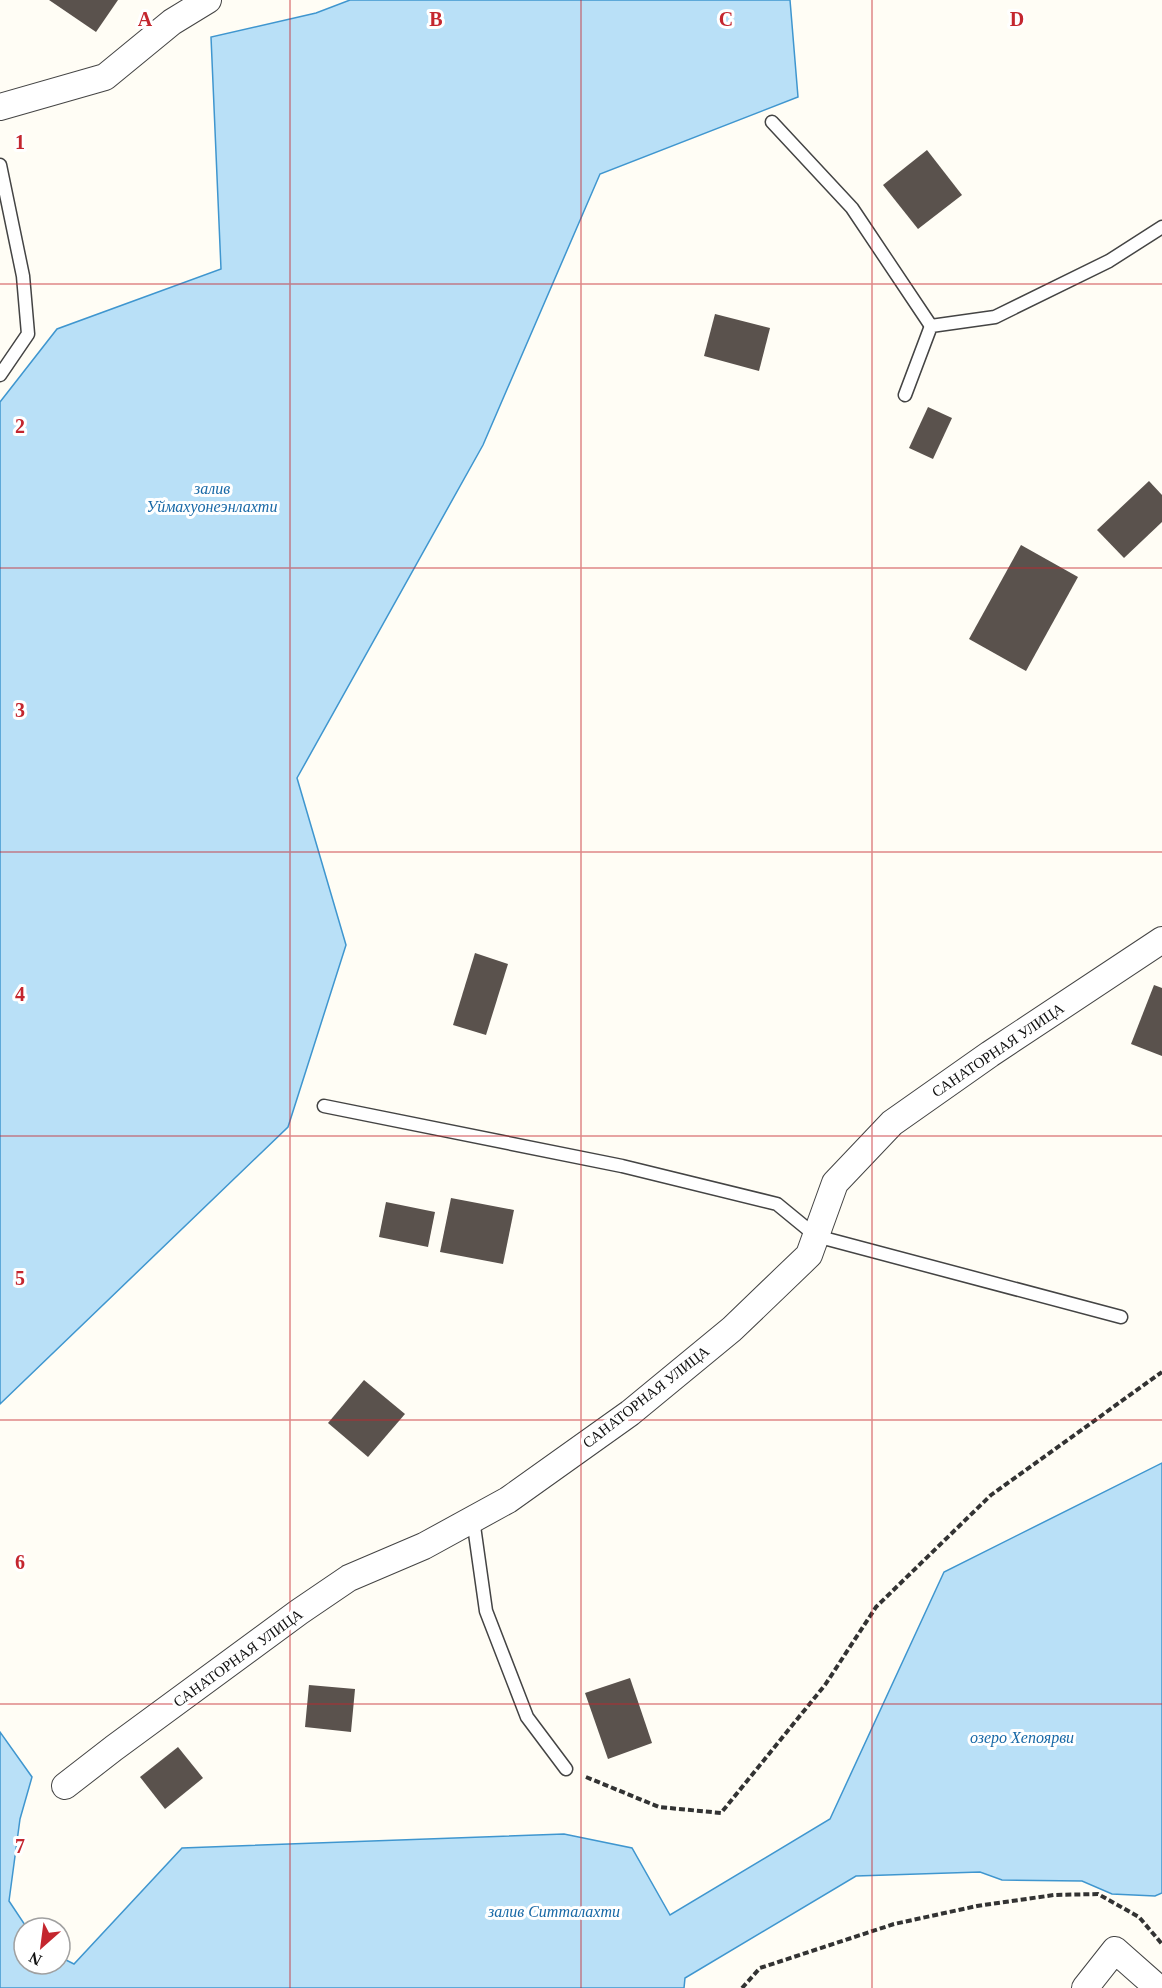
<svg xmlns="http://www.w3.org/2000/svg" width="1162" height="1988" font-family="Georgia,serif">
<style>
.water{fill:#b9e0f7;stroke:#3f96cf;stroke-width:1.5}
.building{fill:#5a524d}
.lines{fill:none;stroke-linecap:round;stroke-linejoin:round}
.service-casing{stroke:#444;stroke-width:15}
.minor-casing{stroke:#444;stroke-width:28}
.path{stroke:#333;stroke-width:4;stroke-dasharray:6 3;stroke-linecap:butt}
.service{stroke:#fff;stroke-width:12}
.minor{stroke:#fff;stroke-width:26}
.grid{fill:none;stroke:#c4262e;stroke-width:1.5;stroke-opacity:0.55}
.labels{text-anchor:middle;stroke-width:6;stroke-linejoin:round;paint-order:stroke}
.street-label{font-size:15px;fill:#111;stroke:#fff}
.water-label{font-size:16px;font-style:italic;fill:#1768a6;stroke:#fff}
.grid-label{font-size:20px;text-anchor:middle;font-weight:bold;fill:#c4262e;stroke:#fff;stroke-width:6;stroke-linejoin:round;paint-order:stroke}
</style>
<rect width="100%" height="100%" fill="#fffdf5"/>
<g class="water">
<path d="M350 0H790L798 97 600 174 483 445 297 778 346 945 288 1127 0 1404V402L57 329 221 269 211 37 316 13Z"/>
<path d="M1162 1463V1893L1155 1896 1112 1894 1082 1881 1002 1880 980 1872 856 1876 685 1978 684 1988H0V1732L32 1777 20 1819 9 1901 27 1928H24V1964H60V1957L74 1964 182 1848 564 1834 632 1848 670 1915 830 1819 944 1572Z"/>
</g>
<g class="building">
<path d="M49 0H118L96 32Z"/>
<path d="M927 150 962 195 918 229 883 185Z"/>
<path d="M715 314 770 328 759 371 704 356Z"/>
<path d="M928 407 952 418 933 459 909 448Z"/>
<path d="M1149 481 1162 495V522L1124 558 1097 530Z"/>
<path d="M1021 545 1078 577 1026 671 969 639Z"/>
<path d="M475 953 508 964 486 1035 453 1025Z"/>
<path d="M1154 985 1162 988V1056L1131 1044Z"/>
<path d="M451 1198 514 1210 503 1264 440 1252Z"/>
<path d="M386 1202 435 1212 428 1247 379 1237Z"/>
<path d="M364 1380 405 1414 368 1457 328 1423Z"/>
<path d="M630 1678 652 1743 608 1759 585 1693Z"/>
<path d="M309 1685 355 1689 351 1732 305 1727Z"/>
<path d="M178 1747 203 1778 165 1809 140 1777Z"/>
</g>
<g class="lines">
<g class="service-casing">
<g id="service">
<path d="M772 122 852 208 931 326"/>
<path d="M0 165 23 276 28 334 0 375"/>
<path d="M905 395 931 326 995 317 1109 261 1162 227"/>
<path d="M324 1106 622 1166 777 1204 816 1236 1121 1317"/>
<path d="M473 1519 486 1611 527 1717 566 1769"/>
</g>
</g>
<g class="minor-casing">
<g id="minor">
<path d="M0 107 105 77 172 22 208 0"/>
<path d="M65 1786 114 1748 299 1612 349 1578 424 1546 508 1500 630 1413 732 1329 809 1255 835 1183 892 1123 990 1054 1162 940"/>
<path d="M1085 1988 1115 1950 1158 1988"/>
</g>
</g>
<g class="path">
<path d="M586 1777 659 1807 721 1813 825 1685 876 1607 991 1495 1162 1372"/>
<path d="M742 1988 760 1968 894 1924 977 1906 1054 1895 1098 1894 1139 1917 1162 1944"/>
</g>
<use href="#service" class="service"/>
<use href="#minor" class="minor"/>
</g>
<path class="grid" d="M290 0V1988M581 0V1988M872 0V1988M0 284H1162M0 568H1162M0 852H1162M0 1136H1162M0 1420H1162M0 1704H1162"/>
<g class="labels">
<g class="street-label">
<text transform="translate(998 1050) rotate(-34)" y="5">САНАТОРНАЯ УЛИЦА</text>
<text transform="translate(646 1397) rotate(-38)" y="5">САНАТОРНАЯ УЛИЦА</text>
<text transform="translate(238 1658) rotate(-36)" y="5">САНАТОРНАЯ УЛИЦА</text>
</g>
<g class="water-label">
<text x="212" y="494">залив<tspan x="212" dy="18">Уймахуонеэнлахти</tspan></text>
<text x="1022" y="1743">озеро Хепоярви</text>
<text x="554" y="1917">залив Ситталахти</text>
</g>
</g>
<g class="grid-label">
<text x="145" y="26">A</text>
<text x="436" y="26">B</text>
<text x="726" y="26">C</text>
<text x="1017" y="26">D</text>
<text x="20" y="149">1</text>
<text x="20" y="433">2</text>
<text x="20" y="717">3</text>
<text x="20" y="1001">4</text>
<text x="20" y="1285">5</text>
<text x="20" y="1569">6</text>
<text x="20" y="1853">7</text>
</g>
<g transform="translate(42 1946) rotate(208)"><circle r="28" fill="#ffffff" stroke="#a0a0a0" stroke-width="1.5"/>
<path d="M0-4.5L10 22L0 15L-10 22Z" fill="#c4262e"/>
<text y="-9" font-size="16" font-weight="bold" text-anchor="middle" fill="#111111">N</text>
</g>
</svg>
